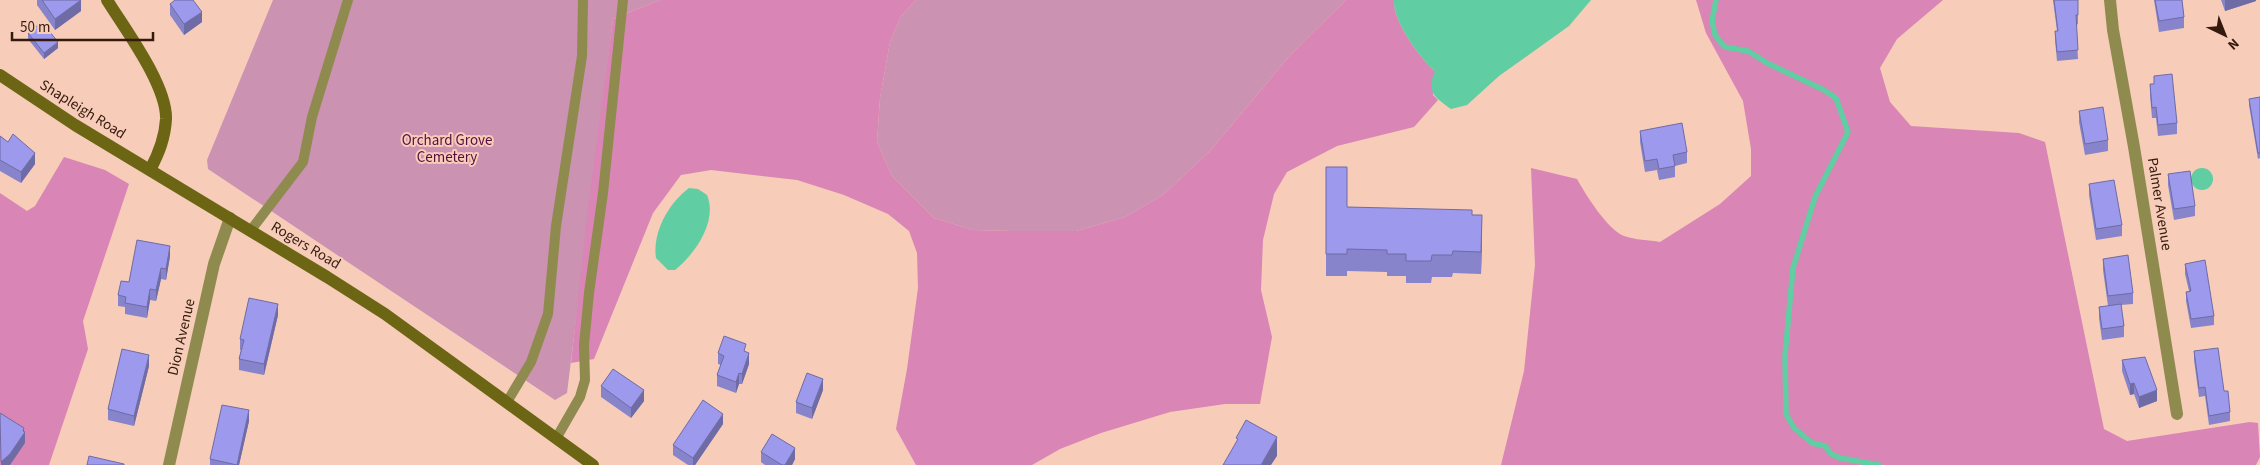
<svg xmlns="http://www.w3.org/2000/svg" width="2260" height="465" font-family="'Source Sans 3',sans-serif">
<style>
.green{fill:#cb92b1}
.forest{fill:#d985b5}
.water{fill:#61cda2}
.lines{fill:none;stroke-linecap:round;stroke-linejoin:round}
.stream{stroke:#61cda2;stroke-width:5.5}
.lane{stroke:#8f8b4f;stroke-width:10}
.street{stroke:#8f8b4f;stroke-width:12}
.secondary{stroke:#6b6514;stroke-width:12}
.wall{fill:#8784cb}
.shaded-wall{fill:#6e6ba5}
.building{fill:#9d99ec;stroke:#6e6ba5}
.labels{text-anchor:middle;stroke-width:4;stroke-linejoin:round;paint-order:stroke}
.street-label{font-size:15px;fill:#341a0d;stroke:#f7ccb9}
.park-label{font-size:15px;fill:#590e41;stroke:#f7ccb9}
</style>
<rect width="100%" height="100%" fill="#f7ccb9"/>
<g class="green">
<path d="M273 0H660L613 19 567 393 555 400 208 169 207 160Z"/>
<path d="M916 0H1346L1292 53 1210 151 1163 195 1125 217 1076 231H1012L973 230 934 218 892 176 877 142 880 98 890 42 901 16Z"/>
</g>
<g class="forest">
<path d="M660 0H916L901 16 890 42 880 98 877 142 892 176 934 218 973 230 1012 231H1076L1125 217 1163 195 1210 151 1292 53 1346 0H1394C1392 19 1420 59 1435 71L1433 95 1438 100 1414 127 1337 146 1287 172 1274 194 1263 240 1261 290 1272 337 1260 404H1225L1170 412 1101 433 1060 449 1032 465H916L896 429 907 369 918 288 917 253 909 231 888 214 844 195 797 180 711 170 681 175 653 213 594 359 571 363 588 207 613 19Z"/>
<path d="M1696 0H1943L1897 39 1880 68 1890 102 1911 126 2019 133 2045 142 2104 429 2127 441 2250 422 2258 423 2260 457 2256 465H1501L1524 371 1535 265 1531 168 1577 179C1586 195 1607 229 1624 236 1635 240 1649 240 1660 242L1720 204 1751 176V149L1743 101 1706 33Z"/>
<path d="M64 157 105 170 129 184 83 321 88 349 49 465H0V193L27 211 35 206Z"/>
</g>
<g class="water">
<path d="M1394 0H1591L1569 26 1499 76 1467 105 1451 109C1434 97 1426 92 1435 71 1420 59 1392 19 1394 0Z"/>
<circle cx="2202" cy="179" r="11"/>
<path d="M689 188 698 189 707 195C718 221 695 254 675 270H668L656 258C652 232 669 203 689 188Z"/>
</g>
<g class="lines">
<path class="stream" d="M1716 0 1712 21 1715 35 1721 43 1725 47 1748 51 1767 63 1824 90 1836 98 1848 132 1815 197 1793 268 1785 355 1786 414 1794 428 1812 443 1825 446 1831 454 1840 458 1879 465"/>
<g class="lane">
<path d="M251 230 303 162 312 117 348 0"/>
<path d="M507 402 531 362 548 314 556 226 582 56 583 0"/>
<path d="M557 437 580 397 585 380 584 345 589 293 603 193 623 0"/>
</g>
<g class="street">
<path d="M2110 0 2113 30 2134 147 2177 414"/>
<path d="M169 465 214 264 230 218"/>
</g>
<g class="secondary">
<path d="M107 0C125 29 167 85 166 119 165 138 159 153 150 170"/>
<path d="M0 75 75 125 327 277 385 314 593 465"/>
</g>
</g>
<g class="wall">
<path d="M37 0H80L81 11 55 30 37 5Z"/>
<path d="M2053 0H2078V24L2076 25 2078 59 2057 61 2055 40V31H2057Z"/>
<path d="M2154 0H2182L2184 17V28L2159 32Z"/>
<path d="M2221 0H2256V1L2225 11Z"/>
<path d="M170 4 202 22 184 35 170 15Z"/>
<path d="M28 33 58 48 44 59 28 39Z"/>
<path d="M2154 76 2177 123V134L2158 136 2156 118H2152L2150 95V84H2154Z"/>
<path d="M2260 97V158L2258 159 2249 105V99Z"/>
<path d="M2079 111 2108 140V151L2085 155 2079 122Z"/>
<path d="M1640 131 1687 152V163L1675 166V177L1659 180 1657 170 1645 172 1640 142Z"/>
<path d="M0 136 35 164 21 183 0 171Z"/>
<path d="M1326 167 1347 207 1472 215 1482 237 1481 274 1453 273 1452 277H1432L1431 283H1406V276H1387V272L1347 271V276H1326Z"/>
<path d="M2168 174 2195 206V216L2174 220 2168 185Z"/>
<path d="M2089 184 2122 225V236L2096 240 2089 195Z"/>
<path d="M170 256 166 280 161 279 156 301 150 300 147 318 125 314V307L118 306V295L129 282Z"/>
<path d="M2103 259 2133 293V304L2121 305 2124 326V337L2102 340 2099 318V307L2108 306 2103 270Z"/>
<path d="M2185 264 2214 316V325L2191 328 2186 301V292L2189 291 2185 274Z"/>
<path d="M278 315 264 375 239 370V359L241 350H240V339Z"/>
<path d="M2194 351 2224 391 2230 412V421L2209 425 2205 396 2199 397 2194 360Z"/>
<path d="M746 352 749 364 742 384H739L736 393 717 386V375L721 365 718 364V353Z"/>
<path d="M2122 360 2157 401 2139 408 2134 394 2130 395 2122 371Z"/>
<path d="M149 366 134 426 108 420V409Z"/>
<path d="M601 386 644 401 631 418 601 397Z"/>
<path d="M823 390 812 419 796 413V402Z"/>
<path d="M249 421 239 465H210V459Z"/>
<path d="M723 424 695 465H688L673 455V445Z"/>
<path d="M761 452 795 459 792 465H765L761 462Z"/>
</g>
<g class="shaded-wall">
<path d="M81 0V11L55 30V19Z"/>
<path d="M2225 0H2256V1L2225 11Z"/>
<path d="M202 12V22L184 35V24Z"/>
<path d="M58 42V48L44 59V53Z"/>
<path d="M35 153V164L21 183V172Z"/>
<path d="M1482 215V237L1481 274V252Z"/>
<path d="M170 246V256L166 280V269Z"/>
<path d="M161 268V279L156 301V290Z"/>
<path d="M150 289V300L147 318V307Z"/>
<path d="M278 304V315L264 375V364Z"/>
<path d="M749 353V364L742 384V374Z"/>
<path d="M149 355V366L134 426V416Z"/>
<path d="M739 373V384L736 393V382Z"/>
<path d="M823 379V390L812 419V408Z"/>
<path d="M2134 383V394L2130 395V384Z"/>
<path d="M644 390V401L631 418V408Z"/>
<path d="M2157 390V401L2139 408V397Z"/>
<path d="M249 410V421L239 465H237Z"/>
<path d="M723 414V424L695 465H693V458Z"/>
<path d="M24 428V434L25 432V443L10 465H1V462Z"/>
<path d="M1277 437V456L1271 465H1261Z"/>
<path d="M795 448V459L792 465H785Z"/>
</g>
<g class="building">
<path d="M42 0H81L55 19Z"/>
<path d="M175 0H193L202 12 184 24 170 4Z"/>
<path d="M2054 0H2078V15H2076L2078 50 2057 52 2055 31H2058Z"/>
<path d="M2155 0H2182L2184 17 2159 21Z"/>
<path d="M42 22 58 42 44 53 28 33Z"/>
<path d="M2172 74 2177 123 2158 125 2156 107 2152 108 2150 84H2154V76Z"/>
<path d="M2260 97V153H2258L2249 99Z"/>
<path d="M2103 107 2108 140 2085 144 2079 111Z"/>
<path d="M1682 123 1687 152 1673 155 1675 166 1659 169 1657 159 1645 161 1640 131Z"/>
<path d="M13 134 35 153 21 172 0 160V136L8 142Z"/>
<path d="M1326 167H1347V207L1472 210V215H1482L1481 252 1453 251 1452 255H1432L1431 261H1406V254H1387V250L1347 249V254H1326Z"/>
<path d="M2190 171 2195 206 2174 209 2168 174Z"/>
<path d="M2114 180 2122 225 2096 229 2089 184Z"/>
<path d="M137 240 170 246 166 269 161 268 156 290 150 289 147 307 125 303 126 297 118 295 121 281 129 282Z"/>
<path d="M2128 255 2133 293 2108 296 2103 259Z"/>
<path d="M2205 260 2214 316 2191 319 2186 292 2191 291 2185 264Z"/>
<path d="M249 298 278 304 264 364 239 359 244 340 240 339Z"/>
<path d="M2121 304 2124 326 2102 329 2099 307Z"/>
<path d="M724 336 746 344 744 351 749 353 742 374 739 373 736 382 717 375 724 356 718 353Z"/>
<path d="M2218 348 2224 391H2228L2230 412 2209 416 2205 387 2199 388 2194 351Z"/>
<path d="M122 349 149 355 134 416 108 409Z"/>
<path d="M2145 357 2157 390 2139 397 2134 383 2130 384 2122 360Z"/>
<path d="M613 369 644 390 631 408 601 386Z"/>
<path d="M807 373 823 379 812 408 796 402Z"/>
<path d="M703 400 723 414 693 458 673 445Z"/>
<path d="M222 405 249 410 237 465 210 459Z"/>
<path d="M0 413 24 428 23 431 25 432 10 454 1 462Z"/>
<path d="M1246 420 1277 437 1261 465H1223L1238 439 1236 438Z"/>
<path d="M772 434 795 448 785 465H782L761 452Z"/>
<path d="M89 456 124 464V465H87Z"/>
</g>
<g class="labels">
<g class="street-label">
<text transform="translate(83 109) rotate(32)" y="5">Shapleigh Road</text>
<text transform="translate(2160 204) rotate(81)" y="5">Palmer Avenue</text>
<text transform="translate(306 245) rotate(31)" y="5">Rogers Road</text>
<text transform="translate(181 337) rotate(-77)" y="5">Dion Avenue</text>
</g>
<g class="park-label">
<text x="447" y="145">Orchard Grove<tspan x="447" dy="17">Cemetery</tspan></text>
</g>
</g>
<g transform="translate(2225 35) rotate(137)" stroke="#f7ccb9" stroke-width="4" paint-order="stroke">
<path d="M0-4L9 19L0 12L-9 19Z" fill="#341a0d"/>
<text y="-8" font-size="14" font-weight="bold" text-anchor="middle" fill="#341a0d">N</text>
</g>
<path d="M12 32v8h141v-8" fill="none" stroke="#341a0d" stroke-width="2.5"/>
<text x="20" y="32" font-size="15" fill="#341a0d" stroke="#f7ccb9" stroke-width="4" paint-order="stroke">50 m</text>
</svg>
